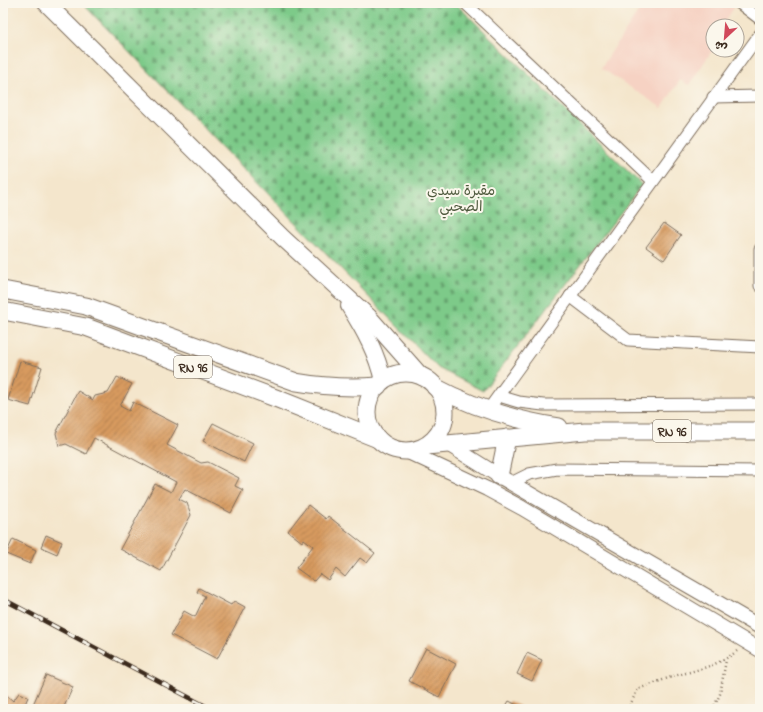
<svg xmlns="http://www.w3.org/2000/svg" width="763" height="712" font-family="'Indie Flower','Playpen Sans Arabic',sans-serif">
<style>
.built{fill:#f6d2c3}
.cemetery{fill:url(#cemetery-stones);stroke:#5c7a54}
.building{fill:url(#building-hatch)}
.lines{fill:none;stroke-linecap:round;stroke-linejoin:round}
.minor-casing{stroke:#7c6c5b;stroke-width:13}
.tertiary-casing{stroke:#7c6c5b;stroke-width:16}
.secondary-casing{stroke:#7c6c5b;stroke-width:18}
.primary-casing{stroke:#7c6c5b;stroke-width:19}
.path{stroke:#7c6c5b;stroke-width:2.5;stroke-dasharray:1 3;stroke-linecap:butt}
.minor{stroke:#fff;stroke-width:11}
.tertiary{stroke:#fff;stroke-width:14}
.secondary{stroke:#fff;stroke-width:16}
.primary{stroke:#fff;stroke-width:17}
.rail-casing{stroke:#3b2a1e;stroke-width:4.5}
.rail{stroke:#fbf7ec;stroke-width:3;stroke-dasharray:9;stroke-linecap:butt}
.labels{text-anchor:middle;stroke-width:4;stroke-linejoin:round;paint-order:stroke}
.shield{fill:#fbf7ec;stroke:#75685c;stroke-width:1}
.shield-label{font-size:13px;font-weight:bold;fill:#3b2a1e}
.park-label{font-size:14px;fill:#4f5a3e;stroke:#fbf7ec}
</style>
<defs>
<pattern id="cemetery-stones" width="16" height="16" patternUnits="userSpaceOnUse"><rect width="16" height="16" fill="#7dca89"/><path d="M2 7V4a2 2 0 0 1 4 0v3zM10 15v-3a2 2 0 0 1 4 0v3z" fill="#68a46f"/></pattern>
<pattern id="building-hatch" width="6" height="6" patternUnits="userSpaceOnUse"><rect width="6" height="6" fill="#d79a5f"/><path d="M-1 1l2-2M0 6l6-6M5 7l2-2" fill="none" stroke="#b07e4e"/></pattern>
</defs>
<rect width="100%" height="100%" fill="#fbf7ec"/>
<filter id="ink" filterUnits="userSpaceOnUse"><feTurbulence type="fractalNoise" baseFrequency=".025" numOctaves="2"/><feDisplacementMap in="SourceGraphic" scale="8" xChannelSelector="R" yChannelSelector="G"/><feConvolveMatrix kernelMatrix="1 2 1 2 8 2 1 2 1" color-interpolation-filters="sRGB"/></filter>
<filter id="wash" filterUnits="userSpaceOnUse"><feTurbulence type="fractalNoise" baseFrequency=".012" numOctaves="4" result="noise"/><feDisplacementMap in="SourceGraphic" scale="16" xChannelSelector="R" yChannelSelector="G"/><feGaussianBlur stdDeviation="0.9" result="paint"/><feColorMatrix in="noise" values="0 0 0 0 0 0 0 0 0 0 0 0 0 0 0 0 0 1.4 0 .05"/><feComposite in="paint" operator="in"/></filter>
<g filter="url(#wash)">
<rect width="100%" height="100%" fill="#f4e6cc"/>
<path class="built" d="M644 3H737L722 26H713V49L689 85 680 80 662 108 601 68Z"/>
<path class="cemetery" d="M82 3H455L642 185 483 391 438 368Z"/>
<g id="blocks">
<g class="building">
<path d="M664 223 681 235 664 260 646 247Z"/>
<path d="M20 361 42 367 30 406 8 400Z"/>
<path d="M117 377 132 384 120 406 129 411 133 402 178 425 167 445 201 463 208 462 239 478 235 486 243 490 231 513 185 489 179 499 187 503 191 515 161 571 120 549 155 484 171 492 176 482 94 438 86 454 66 444 59 446 56 433 78 391 93 400 95 396 108 393Z"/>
<path d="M213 423 253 443 244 462 203 441Z"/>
<path d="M308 505 326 519 328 516 375 553 367 563 360 558 345 577 336 569 328 580 320 574 314 581 296 568 313 546 304 539 302 542 288 531Z"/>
<path d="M46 535 62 542 57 554 41 547Z"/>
<path d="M13 539 36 550 30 564 6 554Z"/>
<path d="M199 588 231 605 234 601 245 607 217 659 171 635 184 611 195 617 205 596 197 592Z"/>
<path d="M426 648 456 664 439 697 409 681Z"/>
<path d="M527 653 542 660 532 681 517 674Z"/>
<path d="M46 675 73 687 63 709H31Z"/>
<path d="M3 692 13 701 19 693 28 697 23 709H3Z"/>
<path d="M509 701 525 709H504Z"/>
</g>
</g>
</g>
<g filter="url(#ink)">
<use href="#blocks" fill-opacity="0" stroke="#7c6c5b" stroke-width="1"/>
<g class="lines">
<g class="minor-casing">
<g id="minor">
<path d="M465 3 653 181"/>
<path d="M739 3 760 19"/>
<path d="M713 97 760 96"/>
<path d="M760 249V286"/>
<path d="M570 296 628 340 760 347"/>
<path d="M499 396 519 402 543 405 760 404"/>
<path d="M488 410 760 34"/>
<path d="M511 483 529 474 557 469 760 471"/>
</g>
</g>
<g class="tertiary-casing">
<g id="tertiary">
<path d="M443 441 499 476 760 627"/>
<path d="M406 451 487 489 522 508 760 650"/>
</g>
</g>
<g class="secondary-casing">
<g id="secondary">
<path d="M46 3 283 238 369 317 422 377"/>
<path d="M349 306C364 330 377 353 383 381"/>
</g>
</g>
<g class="primary-casing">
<g id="primary">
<path d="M3 290 86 306 296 382C324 387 349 388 378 386"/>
<path d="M3 311 86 327 278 399 378 439"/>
<circle cx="406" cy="412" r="39"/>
<path d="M435 387C474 408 515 420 559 427"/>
<path d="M426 446 585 431H760"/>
<path d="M499 476 507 438"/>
</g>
</g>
<g class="path">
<path d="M628 709 638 689C650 685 662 680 674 676 697 670 718 666 737 651"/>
<path d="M713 709 720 694 726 660"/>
</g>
<use href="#minor" class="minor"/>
<use href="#tertiary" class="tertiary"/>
<use href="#secondary" class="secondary"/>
<use href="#primary" class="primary"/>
<g class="rail-casing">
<path id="rail" d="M3 599 211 709"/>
</g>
<use href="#rail" class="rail"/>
</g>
</g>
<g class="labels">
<g class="shield">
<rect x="174" y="356" width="38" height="22" rx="3"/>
<rect x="653" y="420" width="38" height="22" rx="3"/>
</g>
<g class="shield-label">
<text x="193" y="372">RN 96</text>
<text x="672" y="436">RN 96</text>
</g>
<g class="park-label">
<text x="461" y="195">مقبرة سيدي<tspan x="461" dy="16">الصحبي</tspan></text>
</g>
</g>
<rect width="763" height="712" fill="none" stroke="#fbf7ec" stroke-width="16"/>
<g transform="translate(725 38) rotate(206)"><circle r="19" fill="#fbf7ec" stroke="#aea59a"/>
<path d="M0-3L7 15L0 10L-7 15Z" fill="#d1495b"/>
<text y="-6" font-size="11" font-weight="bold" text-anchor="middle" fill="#3b2a1e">ش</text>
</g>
</svg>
